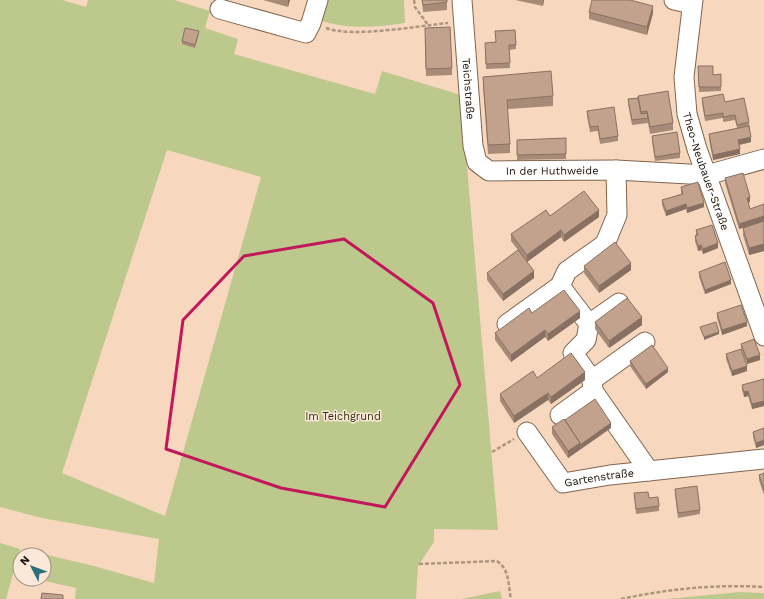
<svg xmlns="http://www.w3.org/2000/svg" width="764" height="599" font-family="'Work Sans',sans-serif">
<style>
.green{fill:#bdc88d;fill-rule:evenodd}
.lines{fill:none;stroke-linecap:round;stroke-linejoin:round}
.minor-casing{stroke:#80654e;stroke-width:21}
.path{stroke:#ad9581;stroke-width:2.5;stroke-dasharray:4 2;stroke-linecap:butt}
.minor{stroke:#fff;stroke-width:19}
.wall{fill:#a78b78}
.shaded-wall{fill:#887162}
.building{fill:#c2a28c;stroke:#887162}
.marked{fill:none;stroke:#c2185b;stroke-width:3;stroke-linejoin:round}
.labels{text-anchor:middle;stroke-width:3;stroke-linejoin:round;paint-order:stroke}
.street-label{font-size:11px;fill:#1a1007;stroke:#fbe8d8}
.park-label{font-size:11px;fill:#2a300c;stroke:#fbe8d8}
</style>
<rect width="100%" height="100%" fill="#f7d8be"/>
<g class="green">
<path d="M0 0H62L86 7 88 0H174L210 11 205 28 238 39 234 54 375 94 382 71 461 95 498 530 434 529V542L418 566 416 599H75L76 588 36 579H44V555H30L31 551 94 566 154 583 159 539 42 518 0 507ZM167 150 261 177 165 516 62 473Z"/>
<path d="M325 0H404L405 23C377 27 347 30 319 20Z"/>
<path d="M0 543 20 549 6 599H0Z"/>
<path d="M500 591 502 599H461Z"/>
<path d="M740 592 764 593V599H666Z"/>
</g>
<g class="lines">
<g class="minor-casing">
<g id="minor">
<path id="s1" d="M462 0 473 146 477 162 489 171 616 170 707 175 764 159"/>
<path d="M674 0 692 4"/>
<path id="s2" d="M693 0 684 77 687 114 697 149 764 336"/>
<path d="M220 9 306 33 311 23 318 0"/>
<path d="M507 324 560 286"/>
<path d="M589 324 619 303"/>
<path d="M592 380 573 353 586 340 589 324 560 286 567 271 605 244 617 215 616 170"/>
<path d="M593 391 592 380 645 342"/>
<path d="M560 415 593 391 649 471"/>
<path id="s3" d="M527 432 563 483 610 475 764 459"/>
</g>
</g>
<g class="path">
<path d="M414 0 415 7 428 25"/>
<path d="M326 28C352 38 418 26 448 23"/>
<path d="M492 452 514 439"/>
<path d="M419 564 497 561C510 570 508 585 511 599"/>
<path d="M621 599C668 589 716 584 764 587"/>
</g>
<use href="#minor" class="minor"/>
</g>
<g class="wall">
<path d="M263 0H290L288 7Z"/>
<path d="M422 0H447V10L423 12Z"/>
<path d="M515 0H544L543 6Z"/>
<path d="M589 12 653 13 647 35 589 19Z"/>
<path d="M515 30 516 49 509 50 510 68 486 69 485 48Z"/>
<path d="M199 34 195 48 182 44V41Z"/>
<path d="M425 35 452 68V75L426 76Z"/>
<path d="M698 66 713 75 721 74V91L699 92Z"/>
<path d="M483 77 553 96V106L507 109 510 144V153L488 154 483 86Z"/>
<path d="M638 96 673 123V130L650 134 648 123 632 125 628 104V99L638 98Z"/>
<path d="M702 98 725 102 749 122 751 142 739 145 740 154 713 160 709 139V134L737 128 735 120 723 122V118L705 121 702 103Z"/>
<path d="M587 111 618 136V141L600 144 598 131 590 132 587 116Z"/>
<path d="M652 136 680 153V158L655 161 652 141Z"/>
<path d="M566 138V159L517 160V140Z"/>
<path d="M725 178 750 202H748L750 209 764 204V221L739 229 725 183Z"/>
<path d="M681 187 704 207 687 213 686 209 666 216 662 205V200L681 194Z"/>
<path d="M550 216 599 217 564 242 561 237 527 262 534 278 503 301 487 280V273L518 250 511 241V234Z"/>
<path d="M764 221V251L749 255 743 235V228Z"/>
<path d="M696 230 718 248 703 254 701 250 698 251 695 241V236H696Z"/>
<path d="M584 266 631 270 599 293 584 273Z"/>
<path d="M699 272 731 284 705 294 699 277Z"/>
<path d="M532 313 580 318 548 341 545 337 511 362 495 340V333Z"/>
<path d="M717 313 747 326 722 335 717 318Z"/>
<path d="M595 322 642 325 609 348 595 329Z"/>
<path d="M741 344 760 360 747 364 741 348Z"/>
<path d="M726 354 747 371 732 376 726 359Z"/>
<path d="M630 361 668 372 646 389 630 366Z"/>
<path d="M537 378 585 380 551 404 548 400 514 423 500 401V394Z"/>
<path d="M764 379V406L752 409 748 396 744 397 742 390V385Z"/>
<path d="M565 420 611 428 568 458 552 434V427Z"/>
<path d="M764 428V445L756 448 753 437V432Z"/>
<path d="M764 473V495L759 480V475Z"/>
<path d="M675 489 700 510V514L678 518 675 494Z"/>
<path d="M634 493 649 498 659 506V511L636 514Z"/>
</g>
<g class="shaded-wall">
<path d="M288 0H290L288 7Z"/>
<path d="M543 0H544L543 6Z"/>
<path d="M653 6V13L647 35V27Z"/>
<path d="M751 137V142L738 145V140Z"/>
<path d="M740 149V154L713 160V155Z"/>
<path d="M750 197V202L747 203V198Z"/>
<path d="M704 203V207L687 213V208Z"/>
<path d="M686 204V209L666 216V211Z"/>
<path d="M599 210V217L564 242V235Z"/>
<path d="M764 216V221L739 229V224Z"/>
<path d="M561 230V237L527 262V255Z"/>
<path d="M718 243V248L703 254V249Z"/>
<path d="M764 244V251L749 255V248Z"/>
<path d="M701 245V250L698 251V246Z"/>
<path d="M631 263V270L599 293V286Z"/>
<path d="M534 271V278L503 301V294Z"/>
<path d="M731 280V284L705 294V290Z"/>
<path d="M580 311V318L548 341V334Z"/>
<path d="M642 317V325L609 348V341Z"/>
<path d="M747 322V326L722 335V330Z"/>
<path d="M545 330V337L511 362V355Z"/>
<path d="M719 332V334L704 340V337Z"/>
<path d="M760 355V360L747 364V359Z"/>
<path d="M747 366V371L732 376V371Z"/>
<path d="M668 368V372L646 389V384Z"/>
<path d="M585 372V380L551 404V397Z"/>
<path d="M748 391V396L744 397V392Z"/>
<path d="M548 393V400L514 423V416Z"/>
<path d="M764 401V406L752 409V404Z"/>
<path d="M611 423V428L568 458V451Z"/>
<path d="M764 440V445L756 448V443Z"/>
</g>
<g class="building">
<path d="M422 0H447V2L423 5Z"/>
<path d="M592 0H630L653 6 647 27 589 12Z"/>
<path d="M450 27 452 68 426 69 425 28Z"/>
<path d="M185 28 199 31 195 45 182 41Z"/>
<path d="M515 30 516 45H509L510 63 486 64 485 43 496 42 495 31Z"/>
<path d="M698 66H713V75L721 74V87H699Z"/>
<path d="M551 71 553 96 507 100 510 144 488 145 483 77Z"/>
<path d="M668 91 673 123 650 127 647 111 641 112 638 96Z"/>
<path d="M723 94 725 102 744 98 749 122 737 125 735 115 723 117V113L705 116 702 98Z"/>
<path d="M638 98 641 114 647 113 648 118 632 120 628 99Z"/>
<path d="M614 107 618 136 600 139 598 126 590 127 587 111Z"/>
<path d="M749 126 751 137 738 140 740 149 713 155 709 134Z"/>
<path d="M677 132 680 153 655 157 652 136Z"/>
<path d="M566 138V154L517 155V140Z"/>
<path d="M743 173 750 197 747 198 750 209 764 204V216L739 224 725 178Z"/>
<path d="M698 182 704 203 687 208 686 204 666 211 662 200 683 194 681 187Z"/>
<path d="M584 191 599 210 564 235 561 230 527 255 511 234 546 210 550 216Z"/>
<path d="M764 221V244L749 248 743 228Z"/>
<path d="M712 225 718 243 703 249 701 245 698 246 695 236 698 235 696 230Z"/>
<path d="M615 242 631 263 599 286 584 266Z"/>
<path d="M518 250 534 271 503 294 487 273Z"/>
<path d="M725 262 731 280 705 290 699 272Z"/>
<path d="M564 290 580 311 548 334 545 330 511 355 495 333 529 308 532 313Z"/>
<path d="M627 298 642 317 609 341 595 322Z"/>
<path d="M741 305 747 322 722 330 717 313Z"/>
<path d="M716 322 719 332 704 337 700 327Z"/>
<path d="M754 339 760 355 747 359 741 344Z"/>
<path d="M652 345 668 368 646 384 630 361Z"/>
<path d="M741 349 747 366 732 371 726 354Z"/>
<path d="M571 353 585 372 551 397 548 393 514 416 500 394 533 371 537 378Z"/>
<path d="M764 379V401L752 404 748 391 744 392 742 385Z"/>
<path d="M595 399 611 423 580 445V443L565 420Z"/>
<path d="M564 419 580 443 568 451 552 427Z"/>
<path d="M764 428V440L756 443 753 432Z"/>
<path d="M764 473V490L759 475Z"/>
<path d="M697 486 700 510 678 513 675 489Z"/>
<path d="M648 492 649 498 658 497 659 506 636 509 634 493Z"/>
<path d="M42 593 63 595V599H41Z"/>
</g>
<path class="marked" d="M344 239 433 303 460 385 385 507 281 488 166 449 183 320 244 256Z"/>
<g class="labels">
<g class="street-label">
<text dy="4" stroke="none"><textPath href="#s1" startOffset="89">Teichstraße</textPath></text>
<text dy="4" stroke="none"><textPath href="#s1" startOffset="241">In der Huthweide</textPath></text>
<text dy="4" stroke="none"><textPath href="#s2" startOffset="175">Theo-Neubauer-Straße</textPath></text>
<text dy="4" stroke="none"><textPath href="#s3" startOffset="99">Gartenstraße</textPath></text>
</g>
<g class="park-label">
<text x="343" y="420">Im Teichgrund</text>
</g>
</g>
<g transform="translate(32 567) rotate(312)"><circle r="19" fill="#fbe8d8" stroke="#a19284"/>
<path d="M0-3L7 15L0 10L-7 15Z" fill="#28707b"/>
<text y="-6" font-size="11" font-weight="bold" text-anchor="middle" fill="#1a1007">N</text>
</g>
</svg>
